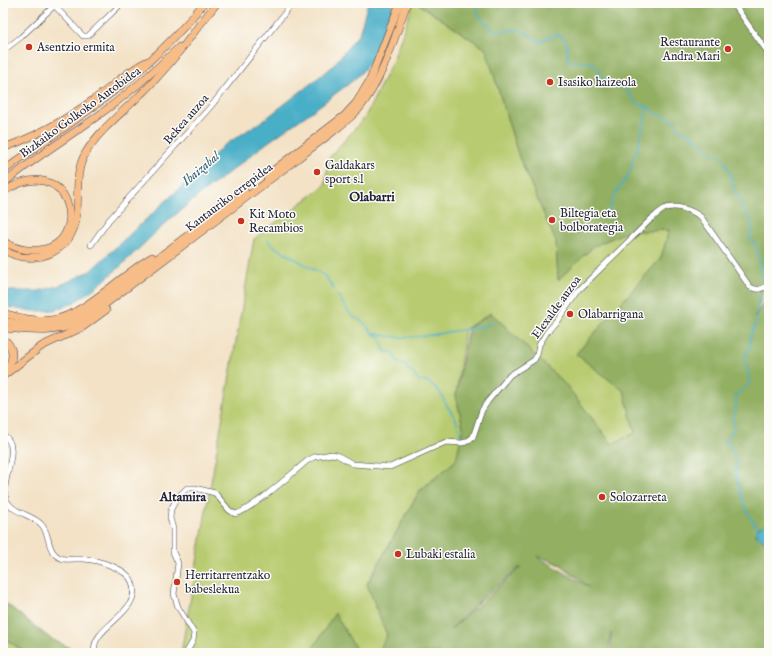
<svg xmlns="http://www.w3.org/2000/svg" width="772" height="656" font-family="'IM FELL English',serif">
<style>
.green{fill:#b8cb6f;stroke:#6d7655}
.forest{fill:#92af62;stroke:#5a684e;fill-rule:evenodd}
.water{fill:#48afc7;stroke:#356881}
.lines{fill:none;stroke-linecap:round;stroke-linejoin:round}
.stream{stroke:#48afc7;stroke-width:1.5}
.minor-casing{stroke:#413f50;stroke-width:6}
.highway-casing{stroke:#413f50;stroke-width:8}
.minor{stroke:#fff;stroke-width:5}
.highway{stroke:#f7bd88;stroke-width:7}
.poi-dot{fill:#c8321e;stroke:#fdfcf7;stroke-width:1.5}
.labels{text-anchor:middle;stroke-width:3;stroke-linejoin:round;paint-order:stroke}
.poi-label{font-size:12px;fill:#22223b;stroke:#fdfcf7;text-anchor:start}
.street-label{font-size:12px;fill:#22223b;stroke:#fdfcf7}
.water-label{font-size:13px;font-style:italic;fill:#33617a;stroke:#fdfcf7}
.neighbourhood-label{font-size:13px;font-weight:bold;fill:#22223b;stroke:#fdfcf7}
</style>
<rect width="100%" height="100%" fill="#fdfcf7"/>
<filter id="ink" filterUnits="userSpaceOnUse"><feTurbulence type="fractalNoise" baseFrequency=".025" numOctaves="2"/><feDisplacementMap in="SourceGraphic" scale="8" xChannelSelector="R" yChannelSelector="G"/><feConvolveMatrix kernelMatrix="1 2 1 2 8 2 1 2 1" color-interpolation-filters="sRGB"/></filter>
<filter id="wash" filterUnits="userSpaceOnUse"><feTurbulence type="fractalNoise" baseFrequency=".012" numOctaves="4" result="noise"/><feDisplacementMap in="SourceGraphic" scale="16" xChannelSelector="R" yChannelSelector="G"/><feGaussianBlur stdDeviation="0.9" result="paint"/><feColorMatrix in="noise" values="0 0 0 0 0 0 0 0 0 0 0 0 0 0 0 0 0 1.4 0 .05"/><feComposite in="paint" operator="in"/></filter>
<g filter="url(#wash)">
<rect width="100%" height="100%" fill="#f3e2c6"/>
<g class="green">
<path d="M413 3H417L486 49 519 157 556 242 558 279 594 246 626 232 669 230 661 258 576 354 624 391 635 433 612 444 566 385 491 313 465 329 456 396 463 427 458 459 420 490 367 584 387 635 378 653H358L335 614 310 653H181L254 239 325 185 329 158 365 117 394 58Z"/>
<path d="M3 638 27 653H3Z"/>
</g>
<g class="forest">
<path d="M417 3H769V274L755 318 769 291V653H611V633L608 653H378L387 635 367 584 419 492 456 460 463 427 456 396 468 328 491 313 566 385 612 444 635 433 624 391 576 354 661 258 669 230 626 232 594 246 558 280 556 242 519 157 486 49ZM538 556 561 565 589 587 538 557ZM520 567V568L450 630 481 600Z"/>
<path d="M3 601 51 639 82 653H27L3 638Z"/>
<path d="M335 613 358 653H310Z"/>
</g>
<g class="water">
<path d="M368 3H394C387 31 380 53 359 75 352 82 343 88 335 94 306 117 274 136 245 160 218 181 190 201 165 224 136 250 105 285 71 304 50 315 25 311 3 306V291H39L61 285 90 271 205 165 222 147 268 117 332 67 359 34Z"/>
<path d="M769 523V544L756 535 758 528Z"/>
</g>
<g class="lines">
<g class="stream">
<path d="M478 3 477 11 479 16 494 30 497 31 520 30 529 34 538 42C545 41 548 37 554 34 571 37 565 50 569 61L574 62H589L594 64 597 67 600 75 609 81 622 88 628 92 638 105 647 106 657 114 666 117 674 121 680 129 694 137 712 154H717L722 157 730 173 734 191 741 199 742 209C751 213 751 222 753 231L750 234V239L757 246V254L760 262 759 269 763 281V286"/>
<path d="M605 218 617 191 627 177 631 170 633 158 637 150 648 107"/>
<path d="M268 240 270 243 275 247 325 276 332 285 334 290"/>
<path d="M337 295C343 302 346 311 354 317 356 319 359 319 362 321 369 326 371 335 380 338L385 352H392L398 363 406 366 407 370 411 371 419 381 428 382 436 388 441 394 447 406 456 419 461 436"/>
<path d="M373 333C400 341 427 336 454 331 467 329 480 328 493 323"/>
<path d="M758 532C756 529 756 526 754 523 753 520 750 518 749 515 744 503 732 472 737 460L734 456 731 446 726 443 725 440 732 433 734 427 732 420 736 410V395L750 383 745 358 746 353 750 348V337L756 322 758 307V296L760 293"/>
</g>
</g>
</g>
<g filter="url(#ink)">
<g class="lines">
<g class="minor-casing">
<g id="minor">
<path d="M52 3 83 36H88L91 33 118 7"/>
<path d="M733 3 769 54"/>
<path d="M3 51 21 37 56 4"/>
<path d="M91 245 109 220 212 105 284 14 292 3"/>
<path d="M3 435C22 445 2 478 5 495 8 513 30 513 41 524 49 532 47 543 53 552 61 563 73 558 84 559 97 560 127 568 132 582 144 614 88 627 95 653"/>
<path d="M186 653 193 641 194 633 178 607 174 594 178 563 173 552V529L170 518 171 509 178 497 187 488H195L215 493 229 510 235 514C252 510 291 474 307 461L314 457 332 454 337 455 353 464 390 467 439 445 446 442 462 443 466 442 473 437 482 410 488 401 510 375 534 360 537 355 539 345 547 332 557 321 579 290 651 219C655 216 659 212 664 209 675 204 692 210 701 217L750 287C758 291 762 289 769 285"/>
</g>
</g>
<g class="highway-casing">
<g id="highway">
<path d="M197 28 217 3"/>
<path d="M3 148C35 137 65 120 93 100 111 88 128 70 148 61"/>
<path d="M3 172C25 153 51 138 74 121 124 85 166 51 204 3"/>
<path d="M266 176 344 116 356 103 370 80 400 3"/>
<path d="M3 184C31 160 62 141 92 120 123 98 152 74 179 47"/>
<path d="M3 192C71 147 94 245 38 250 25 251 13 248 3 241"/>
<path d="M3 249C21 262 48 260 64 244 88 220 69 182 85 154 99 130 122 113 141 94 163 73 182 49 200 24"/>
<path d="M3 313C19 317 35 322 51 320 84 316 122 274 152 257"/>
<path d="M3 321C12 322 22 325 31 326 50 328 68 322 85 313L245 192"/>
<path d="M3 328C34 331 59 335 87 318L330 134C339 127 349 119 358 110 383 80 394 39 407 3"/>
<path d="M3 339C15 346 15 363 3 371"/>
<path d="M3 376 42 346 83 327 106 310"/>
</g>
</g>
<use href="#minor" class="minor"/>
<use href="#highway" class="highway"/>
</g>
</g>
<g class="poi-dot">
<circle cx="29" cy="47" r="4"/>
<circle cx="728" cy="49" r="4"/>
<circle cx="550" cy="82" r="4"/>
<circle cx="317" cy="172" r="4"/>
<circle cx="552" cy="220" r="4"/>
<circle cx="241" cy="221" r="4"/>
<circle cx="570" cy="314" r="4"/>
<circle cx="602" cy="497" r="4"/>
<circle cx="398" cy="554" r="4"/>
<circle cx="177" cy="582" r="4"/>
</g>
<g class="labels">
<g class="poi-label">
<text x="720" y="46" text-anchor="end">Restaurante<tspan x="720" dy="14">Andra Mari</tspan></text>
<text x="37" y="51">Asentzio ermita</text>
<text x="558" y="86">Isasiko haizeola</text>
<text x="325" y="169">Galdakars<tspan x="325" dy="14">sport s.l</tspan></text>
<text x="560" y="217">Biltegia eta<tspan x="560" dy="14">bolborategia</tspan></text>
<text x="249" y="218">Kit Moto<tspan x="249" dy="14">Recambios</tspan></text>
<text x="578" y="318">Olabarrigana</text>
<text x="610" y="501">Solozarreta</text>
<text x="406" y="558">Lubaki estalia</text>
<text x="185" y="579">Herritarrentzako<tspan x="185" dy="14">babeslekua</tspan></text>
</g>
<g class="street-label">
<text transform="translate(80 112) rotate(-36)" y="4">Bizkaiko Golkoko Autobidea</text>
<text transform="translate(186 119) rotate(-49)" y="4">Bekea auzoa</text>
<text transform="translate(229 197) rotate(-37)" y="4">Kantauriko errepidea</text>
<text transform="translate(556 307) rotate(-54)" y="4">Elexalde auzoa</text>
</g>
<g class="water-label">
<text transform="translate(200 168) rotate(-40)" y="5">Ibaizabal</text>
</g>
<g class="neighbourhood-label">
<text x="372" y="201">Olabarri</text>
<text x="183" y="501">Altamira</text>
</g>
</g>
<rect width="772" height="656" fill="none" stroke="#fdfcf7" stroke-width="16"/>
</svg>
